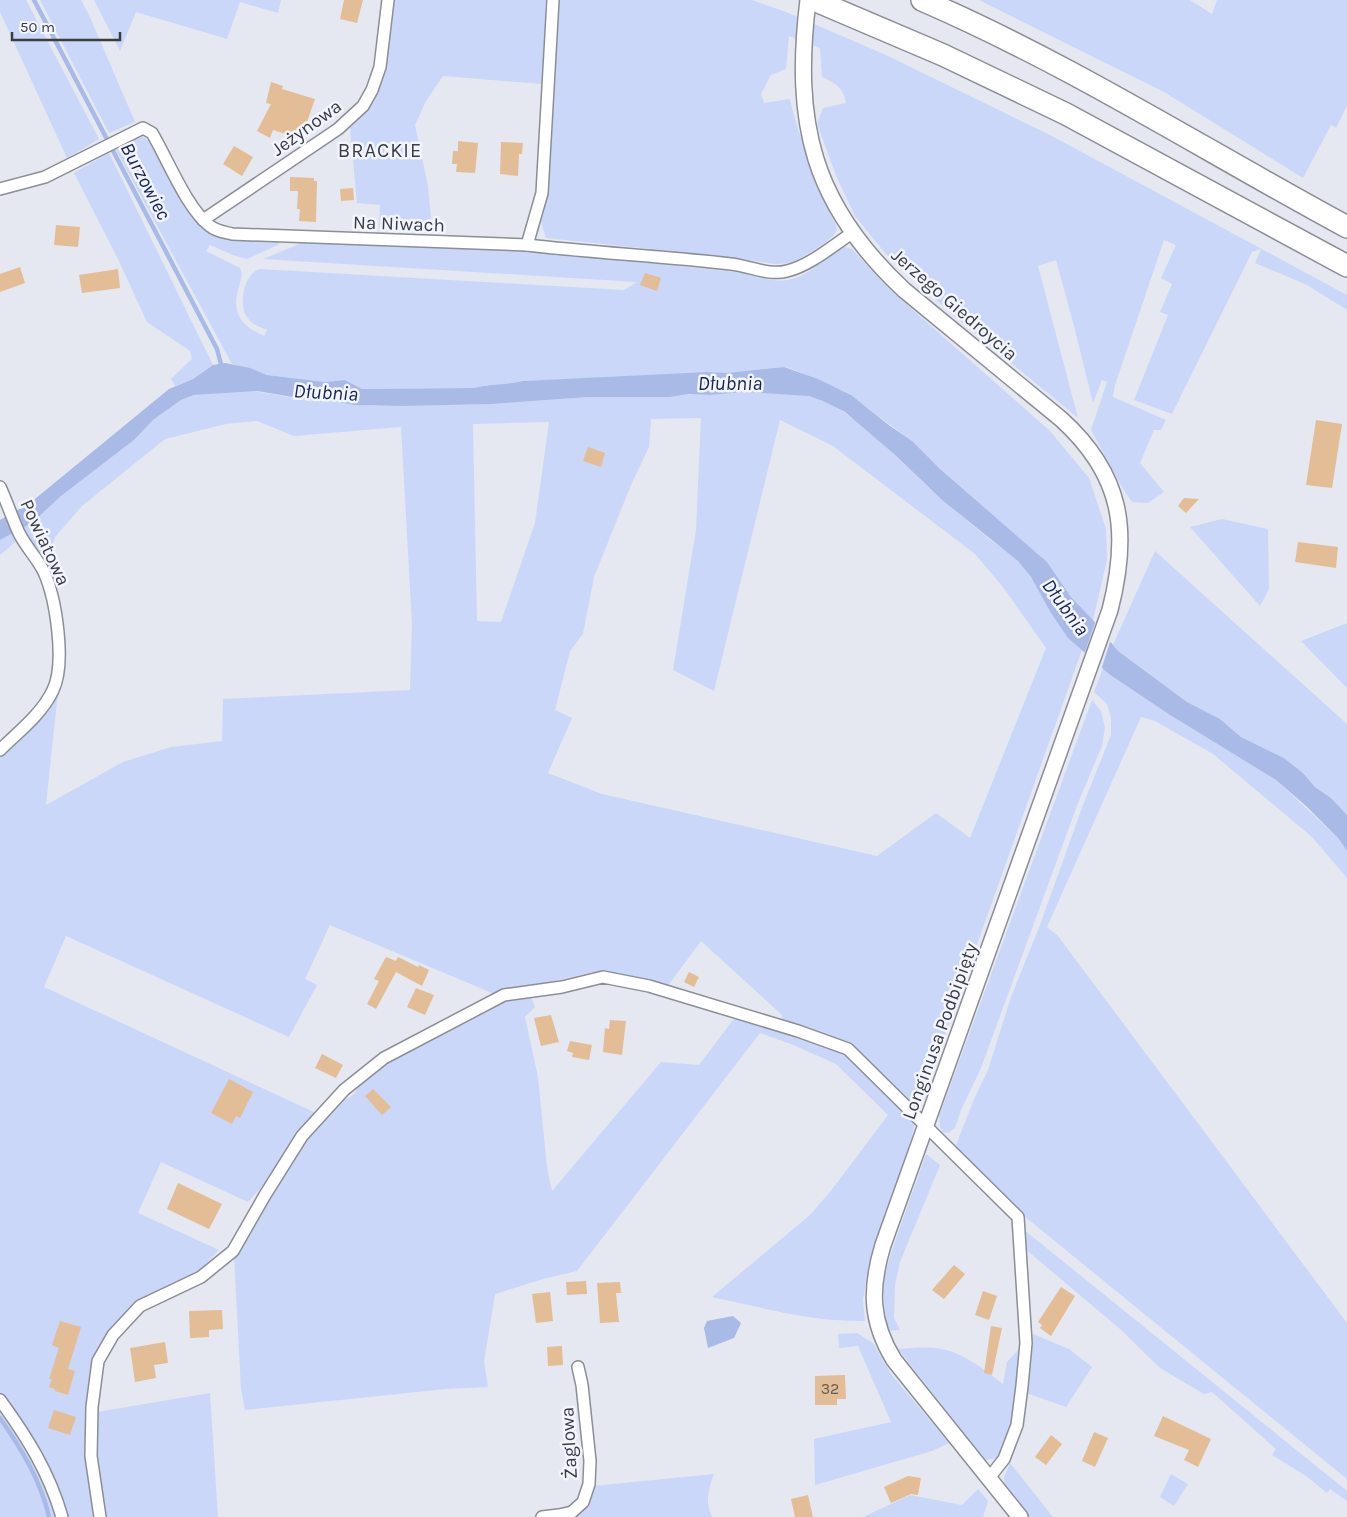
<svg xmlns="http://www.w3.org/2000/svg" width="1347" height="1517" font-family="Karla,sans-serif">
<style>
.green{fill:#cad7f9;fill-rule:evenodd}
.water{fill:#a9bae7}
.pier{fill:#e5e8f0}
.lines{fill:none;stroke-linecap:round;stroke-linejoin:round}
.stream{stroke:#a9bae7;stroke-width:4.5}
.building{fill:#e2bd96}
.minor-casing{stroke:#8b8e96;stroke-width:14}
.tertiary-casing{stroke:#8b8e96;stroke-width:18}
.motorway-casing{stroke:#8b8e96;stroke-width:24}
.minor{stroke:#fff;stroke-width:11}
.tertiary{stroke:#fff;stroke-width:15}
.motorway{stroke:#fff;stroke-width:21}
.labels{text-anchor:middle;stroke-width:5;stroke-linejoin:round;paint-order:stroke}
.number-label{font-size:16px;fill:#655c55}
.street-label{font-size:19px;fill:#3b3c3f;stroke:#f2f5fe}
.neighbourhood-label{font-size:20px;letter-spacing:1px;fill:#3b3c3f;stroke:#f2f5fe}
.water-label{font-size:20px;font-style:italic;fill:#162358;stroke:#f2f5fe}
</style>
<rect width="100%" height="100%" fill="#e5e8f0"/>
<g class="green">
<path d="M0 0H26L99 139 67 158 0 12Z"/>
<path d="M40 0H81L89 15 135 122 109 133Z"/>
<path d="M94 0H281L278 13 240 2 227 39 136 12 120 51Z"/>
<path d="M390 0H546L542 84 443 76 426 101 415 125 428 186 432 228 379 227 380 205 357 203 350 128 368 107Z"/>
<path d="M560 0H752L786 12 886 55 1050 135 1347 295V310L1307 285 1255 263 1261 249 1252 252 1172 414 1134 400 1168 315 1160 312 1172 284 1161 278 1176 245 1164 240 1115 385 1113 397 1166 420 1161 430H1154L1140 463 1164 492 1148 503 1132 502 1123 489 1091 430 1107 382 1102 380 1093 403 1075 330 1056 260 1038 266 1078 418 954 316 885 253 855 216 837 178 817 124 823 108 846 103C844 88 835 83 822 77L820 48 789 36 786 69 771 75 761 94 764 103 790 99 794 116 816 186 836 225 837 230 833 236 822 245 792 263 775 264 737 258 546 238 541 222 550 168Z"/>
<path d="M979 0H1190L1212 14 1217 0H1347V106L1336 128 1331 125 1303 178 1164 92Z"/>
<path d="M142 136 151 143 177 192 204 229 222 238 280 242 278 245 247 259 233 255 210 245 206 251 240 268C243 275 241 279 239 286 231 313 240 325 264 336L267 330C260 327 251 324 247 317 238 304 244 273 260 269L624 290 637 282 263 259 302 243 535 251 746 273C780 284 792 285 821 263 828 257 835 251 844 247L852 249 888 288 1050 431 1089 478 1106 529 1107 560 1093 620 1071 597 1047 562 939 468 901 433 846 392 790 368 784 367 726 373 523 381C506 385 490 384 473 388L362 389 345 380 326 382 267 375 232 364 116 150Z"/>
<path d="M109 153 213 365 193 379 175 386 171 379 192 359 190 351 147 322 118 259 74 173Z"/>
<path d="M248 390 311 401H335L372 406 492 404 589 397H670L694 394 709 395 745 392 805 395C858 407 902 467 943 500 960 514 976 528 993 542 1002 548 1013 555 1020 563 1044 591 1054 624 1082 650L919 1107 901 1095 850 1043 781 1021 782 1015 701 941 667 987 627 976 593 972 492 995V993L330 925 305 979 317 985 289 1037 66 936 44 987 316 1113 267 1181 248 1202 161 1162 138 1213 219 1250 198 1272 140 1304 94 1366 95 1517H65L29 1434 0 1393V757L49 706 61 683 57 701 46 805 123 762 171 747 222 741 223 699 410 690 412 624 401 427 294 436 257 421 226 424 165 439 82 506 55 537 49 556 59 604 40 554 22 528 32 523 61 496 134 440 153 420 181 400 194 395ZM701 418 696 530 673 670 714 691 780 420 833 446 975 554 1003 587 1046 648 970 838 936 813 877 856 602 794 548 773 572 718 555 710 570 651 583 634 594 577 631 485 649 447 651 419ZM549 422 535 523 501 622 477 621 473 424Z"/>
<path d="M1222 519 1268 529 1269 589 1260 606 1190 527Z"/>
<path d="M15 532 19 539 0 555V540Z"/>
<path d="M1155 551 1347 724V815L1331 798 1315 787 1303 773 1284 758 1241 737 1220 719 1187 702 1118 651 1113 645Z"/>
<path d="M1347 623V688L1301 641Z"/>
<path d="M1103 668 1170 715 1276 780 1338 838 1347 851V878L1312 837 1213 754 1155 721 1141 717 1047 927 1058 936 1347 1323V1479L1024 1216 962 1155 956 1145 974 1099 988 1070 1011 997 1040 925 1083 805 1111 735V718L1107 704 1094 692Z"/>
<path d="M1092 700 1101 711 1105 727 1102 746 1078 803 981 1068 961 1110 955 1128 948 1133 943 1132 940 1127 939 1116Z"/>
<path d="M530 995 535 1007 525 1017 538 1077 547 1167 552 1191 661 1062 699 1065 733 1020 745 1019 847 1053 915 1123 912 1136 868 1268 863 1300 865 1321C813 1322 763 1308 712 1297L810 1215 830 1192 888 1115 836 1064 791 1044 760 1033 577 1271 543 1279 495 1294 484 1362 488 1387 446 1389 245 1410 241 1389 234 1256 250 1235 295 1156 317 1127 343 1100 349 1098 355 1093 359 1085 373 1073 421 1044 507 999Z"/>
<path d="M926 1154 940 1165 900 1262 895 1285 894 1318 900 1330 890 1331 887 1324 884 1302V1277L891 1253Z"/>
<path d="M1023 1229 1347 1491V1501L1330 1489 1327 1493 1306 1476 1272 1455 1276 1449 1212 1392 1204 1394 1160 1368 1120 1329 1023 1247Z"/>
<path d="M857 1333 873 1343 891 1374 949 1443 932 1451 815 1485 814 1439 891 1422 858 1346 839 1348 838 1334Z"/>
<path d="M1033 1334 1069 1349 1092 1367 1066 1407 1029 1394 1018 1392 1012 1427 998 1458 985 1460 898 1349C910 1348 922 1347 934 1348 961 1350 983 1369 1003 1384L1007 1362Z"/>
<path d="M210 1393 218 1517H103L96 1452 97 1412Z"/>
<path d="M0 1406 39 1465 57 1517H0Z"/>
<path d="M1010 1463 1053 1517H1030L1004 1486V1477Z"/>
<path d="M714 1474C708 1490 705 1501 712 1517H567L586 1506 593 1486Z"/>
<path d="M1171 1474 1188 1484 1174 1506 1160 1497Z"/>
<path d="M978 1489 988 1501 983 1517H863L910 1495 962 1505Z"/>
</g>
<g class="water">
<path d="M225 363 250 368 267 375 325 382 345 380 362 389 473 388C490 384 506 385 523 381L708 372 726 373 784 367 818 379 851 395 890 426 912 441 939 468 1047 562 1071 597 1093 620 1118 651 1187 702 1220 719 1241 737 1284 758 1303 773 1315 787 1331 798 1347 815V851L1338 838 1306 806 1276 780 1170 715 1109 674 1068 638 1051 613 1031 577 1018 561 941 499 894 454 845 412 823 401 809 396 745 392 709 395 690 394 670 397H589L492 404 401 406 354 405 335 401H316L257 391 194 395 181 400 153 420 134 440 61 496 32 523 0 540V520L30 503 169 389 193 379 213 365Z"/>
<path d="M733 1316 741 1323 734 1338 708 1348 704 1328 707 1321Z"/>
</g>
<path class="pier" d="M1096 620 1111 639 1101 670 1084 655Z"/>
<g class="lines">
<g class="stream">
<path d="M34 0 217 349 222 368"/>
<path d="M0 1418C21 1448 41 1481 49 1517"/>
</g>
</g>
<g class="building">
<path d="M344 0H363L357 23 340 19Z"/>
<path d="M271 82 283 86 282 89 315 99 301 139 273 130 270 138 257 131 271 104 266 103Z"/>
<path d="M458 141 478 143 475 173 456 172 457 164H452L453 151H458Z"/>
<path d="M501 142 523 143 522 154H519L518 176 500 174Z"/>
<path d="M234 146 253 157 242 176 223 164Z"/>
<path d="M290 177 314 178V181H317L316 222 299 221 300 209H297L298 191H290Z"/>
<path d="M353 188 354 200 341 201 340 189Z"/>
<path d="M56 225 80 227 78 247 54 245Z"/>
<path d="M20 267 25 283 0 292V274Z"/>
<path d="M118 269 120 288 82 293 79 275Z"/>
<path d="M645 273 661 278 657 291 640 285Z"/>
<path d="M1316 420 1342 424 1332 488 1306 485Z"/>
<path d="M588 447 605 453 601 467 583 461Z"/>
<path d="M1184 498 1199 499 1186 513 1178 506Z"/>
<path d="M1298 542 1338 547 1336 568 1295 562Z"/>
<path d="M386 957 396 961 398 957 418 967 419 965 429 970 422 986 396 972 376 1009 367 1004 379 981 374 979Z"/>
<path d="M689 972 699 977 694 987 684 982Z"/>
<path d="M416 988 434 995 425 1015 407 1007Z"/>
<path d="M551 1015 559 1042 541 1046 534 1018Z"/>
<path d="M610 1020 626 1021 622 1055 603 1052 605 1028 609 1029Z"/>
<path d="M570 1041 592 1045 589 1060 572 1057 573 1053 567 1051Z"/>
<path d="M322 1054 343 1065 336 1078 315 1068Z"/>
<path d="M229 1079 253 1092 240 1118 236 1116 232 1124 211 1113Z"/>
<path d="M373 1089 391 1107 382 1115 365 1096Z"/>
<path d="M178 1183 222 1204 209 1229 167 1209Z"/>
<path d="M954 1265 965 1274 944 1299 932 1290Z"/>
<path d="M586 1281 587 1294 567 1295 566 1282Z"/>
<path d="M620 1282 621 1293H616L619 1322 600 1323 597 1283Z"/>
<path d="M1061 1287 1075 1296 1051 1336 1040 1328 1042 1325 1038 1322Z"/>
<path d="M983 1291 997 1296 989 1320 975 1315Z"/>
<path d="M550 1292 553 1321 536 1323 532 1294Z"/>
<path d="M222 1310 223 1329 209 1330V1337L190 1338 189 1311Z"/>
<path d="M60 1321 81 1327 68 1369 75 1371 68 1395 55 1391V1389L49 1387 52 1379H49L59 1348 52 1345Z"/>
<path d="M991 1326 1002 1328 992 1375 984 1373Z"/>
<path d="M165 1342 168 1363 154 1365 156 1378 135 1382 130 1348Z"/>
<path d="M562 1346 563 1365 548 1366 547 1347Z"/>
<path d="M845 1375 846 1399H837V1405H815V1376Z"/>
<path d="M54 1410 76 1417 70 1435 48 1428Z"/>
<path d="M1163 1416 1211 1439 1198 1467 1184 1460 1189 1450 1154 1436Z"/>
<path d="M1094 1432 1108 1438 1095 1467 1082 1461Z"/>
<path d="M1051 1435 1062 1444 1046 1465 1035 1457Z"/>
<path d="M908 1476 921 1478 918 1495 911 1494 891 1503 884 1487Z"/>
<path d="M808 1495 813 1517H795L791 1499Z"/>
</g>
<g class="lines">
<g class="minor-casing">
<g id="minor">
<path d="M0 189 45 177 143 128 152 133C167 158 187 209 210 226 216 231 224 232 232 234L527 245C595 253 663 256 731 264 750 266 769 276 787 271 809 266 834 245 852 233"/>
<path d="M203 220 338 129 363 106 372 90 380 67 388 0"/>
<path d="M527 245 542 193 553 0"/>
<path d="M0 487C7 502 12 518 19 533 26 547 37 558 44 572 56 599 66 663 53 690 42 714 18 732 0 750"/>
<path d="M0 1400C27 1437 49 1472 62 1517"/>
<path d="M100 1517 91 1456 92 1407 98 1361 113 1335 140 1306 201 1277 233 1251 265 1195 302 1136 344 1090 384 1058 504 995 562 987 603 977 649 986 798 1031 848 1049 1018 1217 1026 1343 1022 1386 1017 1425 1004 1459 989 1478"/>
<path d="M542 1517 559 1515 572 1512 583 1502 589 1484 590 1461 582 1385 578 1367"/>
</g>
</g>
<g class="tertiary-casing">
<path id="tertiary" d="M808 0C793 123 812 204 904 290L1061 419C1123 475 1130 532 1110 610L883 1245C870 1288 870 1321 894 1360L1020 1517"/>
</g>
<g class="motorway-casing">
<g id="motorway">
<path d="M814 0 943 55 1066 114 1347 266"/>
<path d="M922 0C1070 64 1206 151 1347 227"/>
</g>
</g>
<use href="#minor" class="minor"/>
<use href="#tertiary" class="tertiary"/>
<use href="#motorway" class="motorway"/>
</g>
<g class="labels">
<g class="number-label">
<text x="830" y="1394">32</text>
</g>
<g class="street-label">
<text transform="translate(306 127) rotate(-36)" y="7">Jeżynowa</text>
<text transform="translate(399 223) rotate(2)" y="7">Na Niwach</text>
<text transform="translate(955 304) rotate(41)" y="7">Jerzego Giedroycia</text>
<text transform="translate(46 542) rotate(65)" y="7">Powiatowa</text>
<text transform="translate(939 1031) rotate(-70)" y="7">Longinusa Podbipięty</text>
<text transform="translate(568 1443) rotate(-93)" y="7">Żaglowa</text>
</g>
<g class="neighbourhood-label">
<text x="380" y="157">BRACKIE</text>
</g>
<g class="water-label">
<text transform="translate(146 181) rotate(62)" y="7">Burzowiec</text>
<text x="730" y="390">Dłubnia</text>
<text transform="translate(326 392) rotate(3)" y="7">Dłubnia</text>
<text transform="translate(1066 607) rotate(54)" y="7">Dłubnia</text>
</g>
</g>
<path d="M12 32v8h108v-8" fill="none" stroke="#3b3c3f" stroke-width="2.5"/>
<text x="20" y="32" font-size="15" fill="#3b3c3f" stroke="#f2f5fe" stroke-width="4" paint-order="stroke">50 m</text>
</svg>
